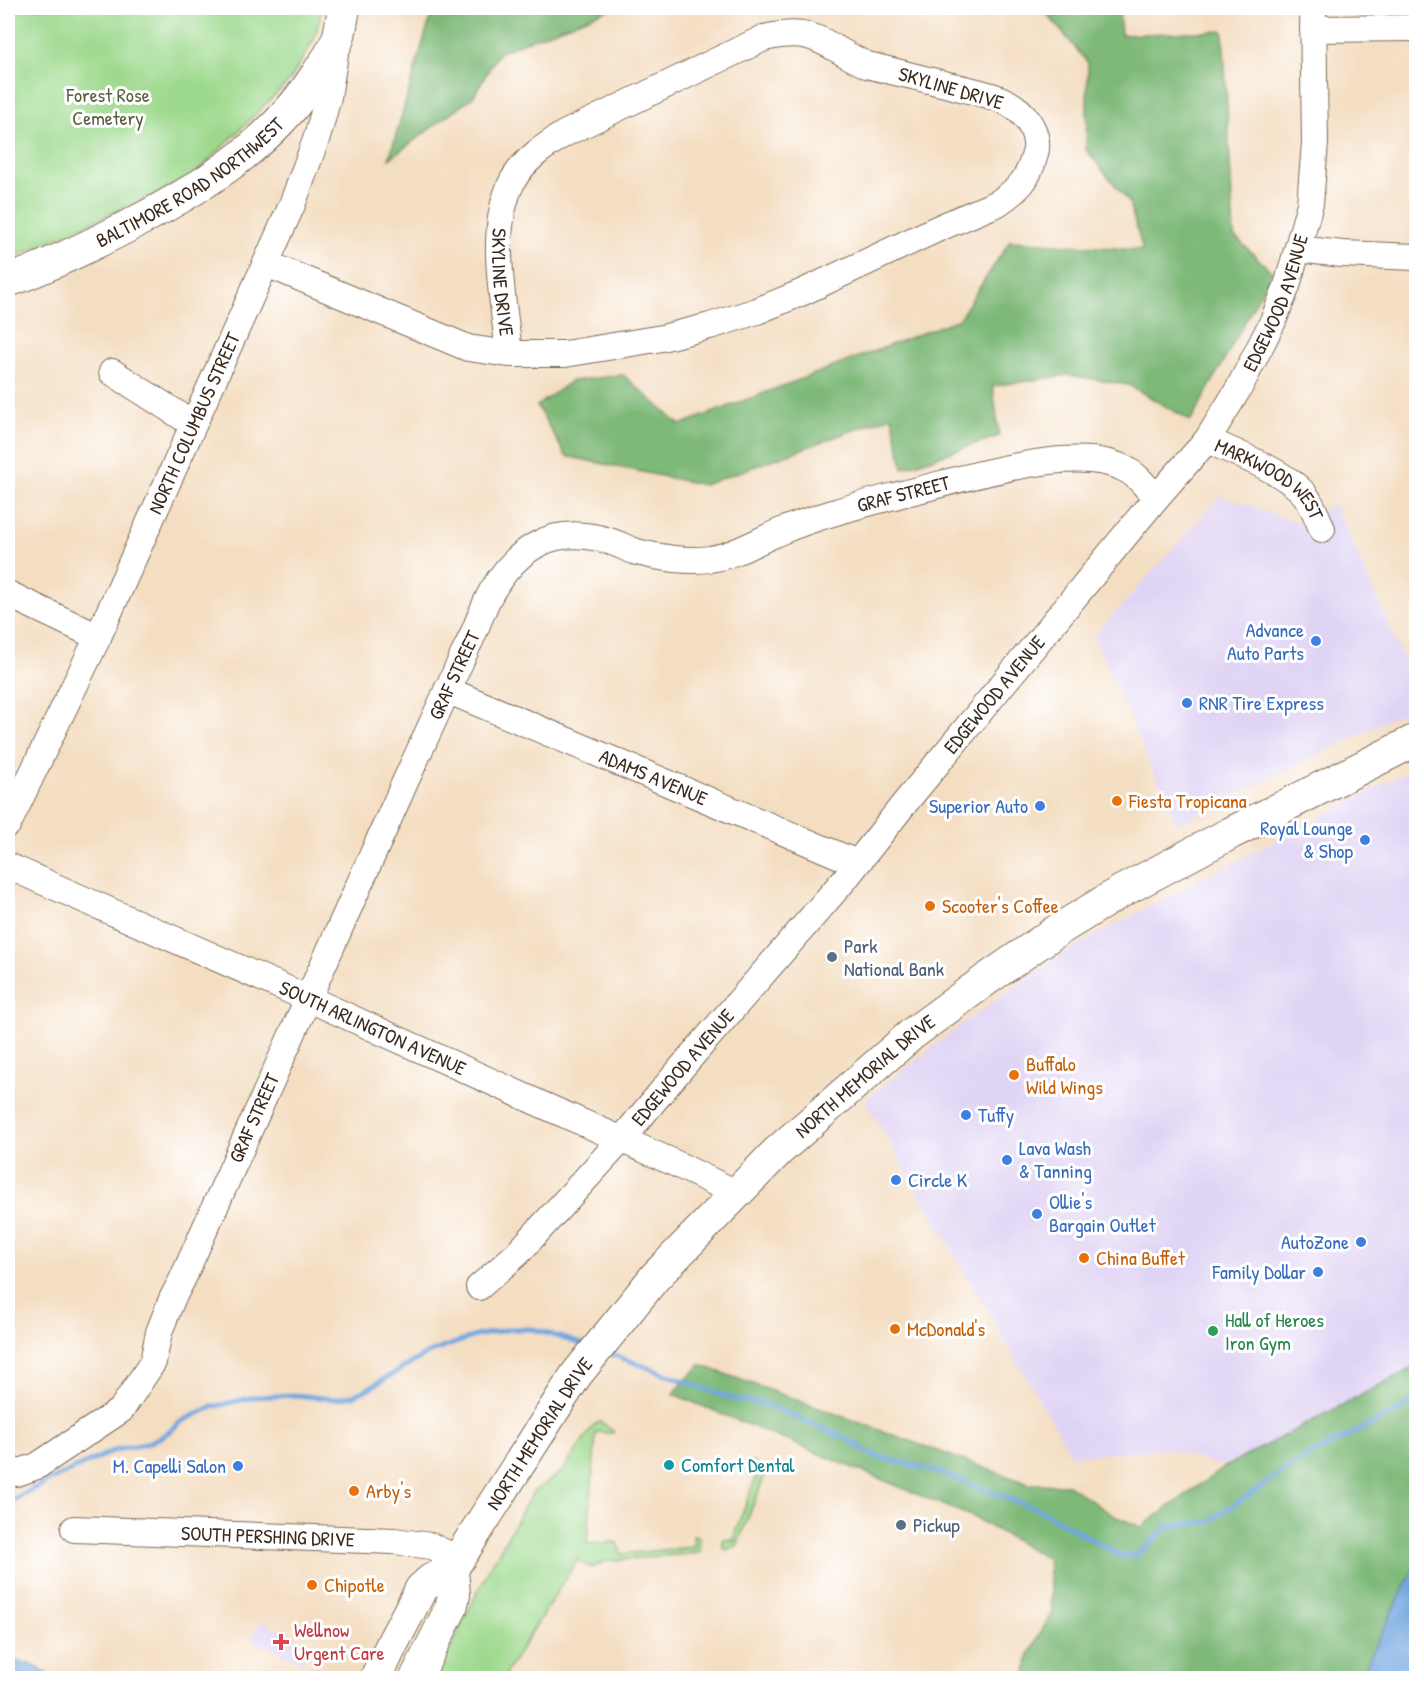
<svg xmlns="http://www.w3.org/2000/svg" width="1424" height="1686" font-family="'Patrick Hand',sans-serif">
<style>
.built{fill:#e0d4f4}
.green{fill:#9dd98d;stroke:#6c8256;stroke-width:1.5}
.forest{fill:#7eb978;stroke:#5c724b;stroke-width:1.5}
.water{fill:#71a6de;stroke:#56687e;stroke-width:1.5}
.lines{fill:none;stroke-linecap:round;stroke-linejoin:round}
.stream{stroke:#71a6de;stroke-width:5}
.minor-casing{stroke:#7c6957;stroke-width:28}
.major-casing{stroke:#7c6957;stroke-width:34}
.minor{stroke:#fff;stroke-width:26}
.major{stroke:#fff;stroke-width:32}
.shop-dot{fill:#3f7fe0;stroke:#fff;stroke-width:2}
.food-dot{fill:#e8710a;stroke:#fff;stroke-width:2}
.service-dot{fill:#5c6f8a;stroke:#fff;stroke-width:2}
.leisure-dot{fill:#2e9e5b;stroke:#fff;stroke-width:2}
.culture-dot{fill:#0f9aa8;stroke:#fff;stroke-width:2}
.health-dot{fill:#e0444e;stroke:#fff;stroke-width:2}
.labels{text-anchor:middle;stroke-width:6;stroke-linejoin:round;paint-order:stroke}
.street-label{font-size:20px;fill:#3b2a1e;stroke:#fff}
.park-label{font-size:20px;fill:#585f3f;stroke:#fff}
.shop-label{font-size:20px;fill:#366cbe;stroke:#fff;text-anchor:end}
.food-label{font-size:20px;fill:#c56008;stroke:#fff;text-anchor:start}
.service-label{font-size:20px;fill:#4e5e75;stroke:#fff;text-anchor:start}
.leisure-label{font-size:20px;fill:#27864d;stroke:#fff;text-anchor:start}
.culture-label{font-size:20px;fill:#0d838f;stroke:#fff;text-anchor:start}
.health-label{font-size:20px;fill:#be3a42;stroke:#fff;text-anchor:start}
</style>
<rect width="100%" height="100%" fill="#fff"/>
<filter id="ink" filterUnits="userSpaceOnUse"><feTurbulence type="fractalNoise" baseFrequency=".0167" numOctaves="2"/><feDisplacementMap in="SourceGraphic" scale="12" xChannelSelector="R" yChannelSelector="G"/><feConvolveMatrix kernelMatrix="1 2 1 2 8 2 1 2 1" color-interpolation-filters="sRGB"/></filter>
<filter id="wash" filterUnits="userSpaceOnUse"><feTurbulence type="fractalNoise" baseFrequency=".008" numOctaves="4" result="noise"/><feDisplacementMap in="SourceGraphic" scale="24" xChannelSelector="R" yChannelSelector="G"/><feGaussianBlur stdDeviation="1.35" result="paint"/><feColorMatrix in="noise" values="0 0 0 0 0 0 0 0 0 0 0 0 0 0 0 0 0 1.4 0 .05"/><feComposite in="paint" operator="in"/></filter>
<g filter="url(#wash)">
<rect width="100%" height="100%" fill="#f4dec2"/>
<g class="built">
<path d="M1220 496 1299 522 1335 504 1416 686V706L1177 825 1094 636Z"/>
<path d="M1416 767V1366L1225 1467 1168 1449 1072 1456 865 1100 966 1021 1047 964 1099 933Z"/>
<path d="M260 1621 310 1643 302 1662 252 1640Z"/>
</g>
<g class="green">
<path d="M8 8H322L315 38 290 80 191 178 8 260Z"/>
<path d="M601 1422 613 1431V1433L596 1432 587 1544 616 1542 618 1543 621 1554 694 1547 693 1536 695 1535 699 1537 700 1551 698 1553 605 1561 592 1568 577 1560 503 1678H435L490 1567 533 1492 562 1472 592 1428 597 1423Z"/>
<path d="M751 1462 764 1468 766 1472 737 1546 726 1550 723 1548V1540L725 1539 734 1541 735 1533 759 1469 750 1465Z"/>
</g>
<g class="forest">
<path d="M433 8H612L499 52 473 97 389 159Z"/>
<path d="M1042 8H1119L1121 35 1223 31 1234 236 1272 272 1191 421 1129 385 1068 375 993 386 999 436 903 468 892 416 704 485 566 456 537 406 571 381 623 375 680 425 959 319 1010 241 1143 250 1129 202 1086 150 1088 63Z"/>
<path d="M700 1365 1029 1484 1068 1485 1114 1516 1141 1527 1225 1467 1416 1366V1671L1413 1678H1026L1028 1656 1052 1612 1048 1559 973 1517 673 1394Z"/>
</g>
<g class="water">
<path d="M1416 1564V1660L1408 1678H1361L1363 1671Z"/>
<path d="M8 1657 18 1662 30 1663 54 1678H8Z"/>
</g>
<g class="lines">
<g class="stream">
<path d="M608 1353 733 1399 762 1403 847 1439 872 1455 938 1472 1042 1511 1119 1555 1136 1556 1168 1526 1208 1522 1308 1456 1400 1410 1416 1397"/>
<path d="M8 1500H13L46 1482 115 1450 145 1444 163 1436 182 1421 212 1407 254 1397 295 1395 334 1399 353 1396 371 1387 428 1353 475 1336 510 1329H533L585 1345"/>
</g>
</g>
</g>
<g filter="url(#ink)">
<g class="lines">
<g class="minor-casing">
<g id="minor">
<path d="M1313 29 1416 28"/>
<path d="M1298 249 1342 254 1416 257"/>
<path id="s1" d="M267 264 468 348 509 354H565L662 338 710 326 757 311 803 292 939 228 998 203C1020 188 1028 180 1035 154 1040 136 1028 116 1013 106 997 95 975 92 957 87 927 80 897 72 867 65 822 45 818 26 764 38L564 134C545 146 525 159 513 180 487 228 504 302 509 354"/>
<path d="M112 372 193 424"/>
<path id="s2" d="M1207 440C1233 452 1288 473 1305 495 1313 505 1317 517 1322 529"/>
<path d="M8 594 98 637"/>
<path id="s3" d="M447 690 857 863"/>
<path id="s4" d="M8 824 98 637 292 205 318 134 328 97 336 48"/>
<path id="s5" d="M8 866 307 998 545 1106 668 1160 736 1193"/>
<path id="s6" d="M479 1287 517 1254 622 1139 683 1066 845 879 904 804 1156 498 1207 440 1239 388 1273 321 1287 286 1310 204 1315 143 1313 8"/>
<path id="s7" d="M8 1471 17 1473 37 1466 121 1410 153 1362 159 1332 172 1299 182 1280C256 1113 330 946 406 780 427 735 447 690 468 645 477 628 482 608 492 591 503 572 517 555 538 544 560 532 586 534 609 541 619 544 627 549 637 552 659 558 688 562 710 559 735 555 756 542 779 532 819 515 864 504 906 493 961 480 1072 443 1123 468 1137 474 1146 487 1156 498"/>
<path id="s8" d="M74 1529 394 1541 431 1546 458 1559"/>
</g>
</g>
<g class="major-casing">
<g id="major">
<path id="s9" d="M8 281C52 265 94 244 136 222 206 185 273 143 317 74 325 63 333 51 338 39 341 29 342 18 344 8"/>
<path id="s10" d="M376 1678 393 1642 421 1589 431 1580 452 1569 576 1375 655 1277 778 1151 912 1034 987 979 1058 930 1120 892 1231 833 1416 740"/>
<path d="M416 1678 451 1608 454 1595 452 1569"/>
</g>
</g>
<use href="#minor" class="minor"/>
<use href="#major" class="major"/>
</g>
</g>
<g class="shop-dot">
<circle cx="1316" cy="641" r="6"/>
<circle cx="1187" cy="703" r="6"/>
<circle cx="1040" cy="806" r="6"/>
<circle cx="1365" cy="840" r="6"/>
<circle cx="966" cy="1115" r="6"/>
<circle cx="1007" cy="1160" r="6"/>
<circle cx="896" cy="1180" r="6"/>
<circle cx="1037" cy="1214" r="6"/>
<circle cx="1361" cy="1242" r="6"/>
<circle cx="1318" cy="1272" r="6"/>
<circle cx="238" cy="1466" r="6"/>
</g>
<g class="food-dot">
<circle cx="1117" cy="801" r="6"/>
<circle cx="930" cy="906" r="6"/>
<circle cx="1014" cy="1075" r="6"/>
<circle cx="1084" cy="1258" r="6"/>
<circle cx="895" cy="1329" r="6"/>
<circle cx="354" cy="1491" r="6"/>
<circle cx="312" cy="1585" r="6"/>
</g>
<g class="service-dot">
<circle cx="832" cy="957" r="6"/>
<circle cx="901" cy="1525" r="6"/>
</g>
<circle class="leisure-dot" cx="1213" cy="1331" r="6"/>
<circle class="culture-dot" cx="669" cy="1465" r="6"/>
<path class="health-dot" d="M278 1633h6v6h6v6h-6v6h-6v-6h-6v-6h6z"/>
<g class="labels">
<g class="street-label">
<text transform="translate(951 88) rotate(16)" y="7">SKYLINE DRIVE</text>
<text dy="7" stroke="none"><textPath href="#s9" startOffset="208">BALTIMORE ROAD NORTHWEST</textPath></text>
<text dy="7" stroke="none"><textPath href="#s1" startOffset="1554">SKYLINE DRIVE</textPath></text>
<text dy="7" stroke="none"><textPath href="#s6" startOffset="1272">EDGEWOOD AVENUE</textPath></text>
<text dy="7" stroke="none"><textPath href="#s4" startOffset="442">NORTH COLUMBUS STREET</textPath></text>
<text dy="7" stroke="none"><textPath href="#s2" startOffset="75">MARKWOOD WEST</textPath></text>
<text dy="7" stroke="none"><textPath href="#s7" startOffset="1480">GRAF STREET</textPath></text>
<text dy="7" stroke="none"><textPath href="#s7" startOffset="940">GRAF STREET</textPath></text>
<text dy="7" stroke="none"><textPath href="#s6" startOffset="786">EDGEWOOD AVENUE</textPath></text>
<text dy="7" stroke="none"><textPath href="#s3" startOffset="224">ADAMS AVENUE</textPath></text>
<text dy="7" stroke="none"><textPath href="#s5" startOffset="399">SOUTH ARLINGTON AVENUE</textPath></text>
<text dy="7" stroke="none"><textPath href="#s6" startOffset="300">EDGEWOOD AVENUE</textPath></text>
<text dy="7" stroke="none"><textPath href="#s10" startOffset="784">NORTH MEMORIAL DRIVE</textPath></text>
<text dy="7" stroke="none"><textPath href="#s7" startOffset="454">GRAF STREET</textPath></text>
<text dy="7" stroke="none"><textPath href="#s10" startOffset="298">NORTH MEMORIAL DRIVE</textPath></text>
<text dy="7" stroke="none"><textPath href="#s8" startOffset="194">SOUTH PERSHING DRIVE</textPath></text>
</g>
<g class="park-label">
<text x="108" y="102">Forest Rose<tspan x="108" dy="23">Cemetery</tspan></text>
</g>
<g class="shop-label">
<text x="1304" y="637">Advance<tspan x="1304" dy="23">Auto Parts</tspan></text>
<text x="1199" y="710" text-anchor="start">RNR Tire Express</text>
<text x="1028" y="813">Superior Auto</text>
<text x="1353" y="835">Royal Lounge<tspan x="1353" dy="23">&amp; Shop</tspan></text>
<text x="978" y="1122" text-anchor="start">Tuffy</text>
<text x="1019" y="1155" text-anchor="start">Lava Wash<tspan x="1019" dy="23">&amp; Tanning</tspan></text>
<text x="908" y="1187" text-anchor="start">Circle K</text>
<text x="1049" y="1209" text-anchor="start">Ollie's<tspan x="1049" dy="23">Bargain Outlet</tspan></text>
<text x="1349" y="1249">AutoZone</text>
<text x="1306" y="1279">Family Dollar</text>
<text x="226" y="1473">M. Capelli Salon</text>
</g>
<g class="food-label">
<text x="1129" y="808">Fiesta Tropicana</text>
<text x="942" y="913">Scooter's Coffee</text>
<text x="1026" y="1071">Buffalo<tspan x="1026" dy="23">Wild Wings</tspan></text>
<text x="1096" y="1265">China Buffet</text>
<text x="907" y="1336">McDonald's</text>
<text x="366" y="1498">Arby's</text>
<text x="324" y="1592">Chipotle</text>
</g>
<g class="service-label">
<text x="844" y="953">Park<tspan x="844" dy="23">National Bank</tspan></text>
<text x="913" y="1532">Pickup</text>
</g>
<g class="leisure-label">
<text x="1225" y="1327">Hall of Heroes<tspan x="1225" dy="23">Iron Gym</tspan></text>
</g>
<g class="culture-label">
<text x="681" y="1472">Comfort Dental</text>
</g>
<g class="health-label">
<text x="294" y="1637">Wellnow<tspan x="294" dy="23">Urgent Care</tspan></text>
</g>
</g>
<rect width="1424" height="1686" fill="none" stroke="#fff" stroke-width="30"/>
</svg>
